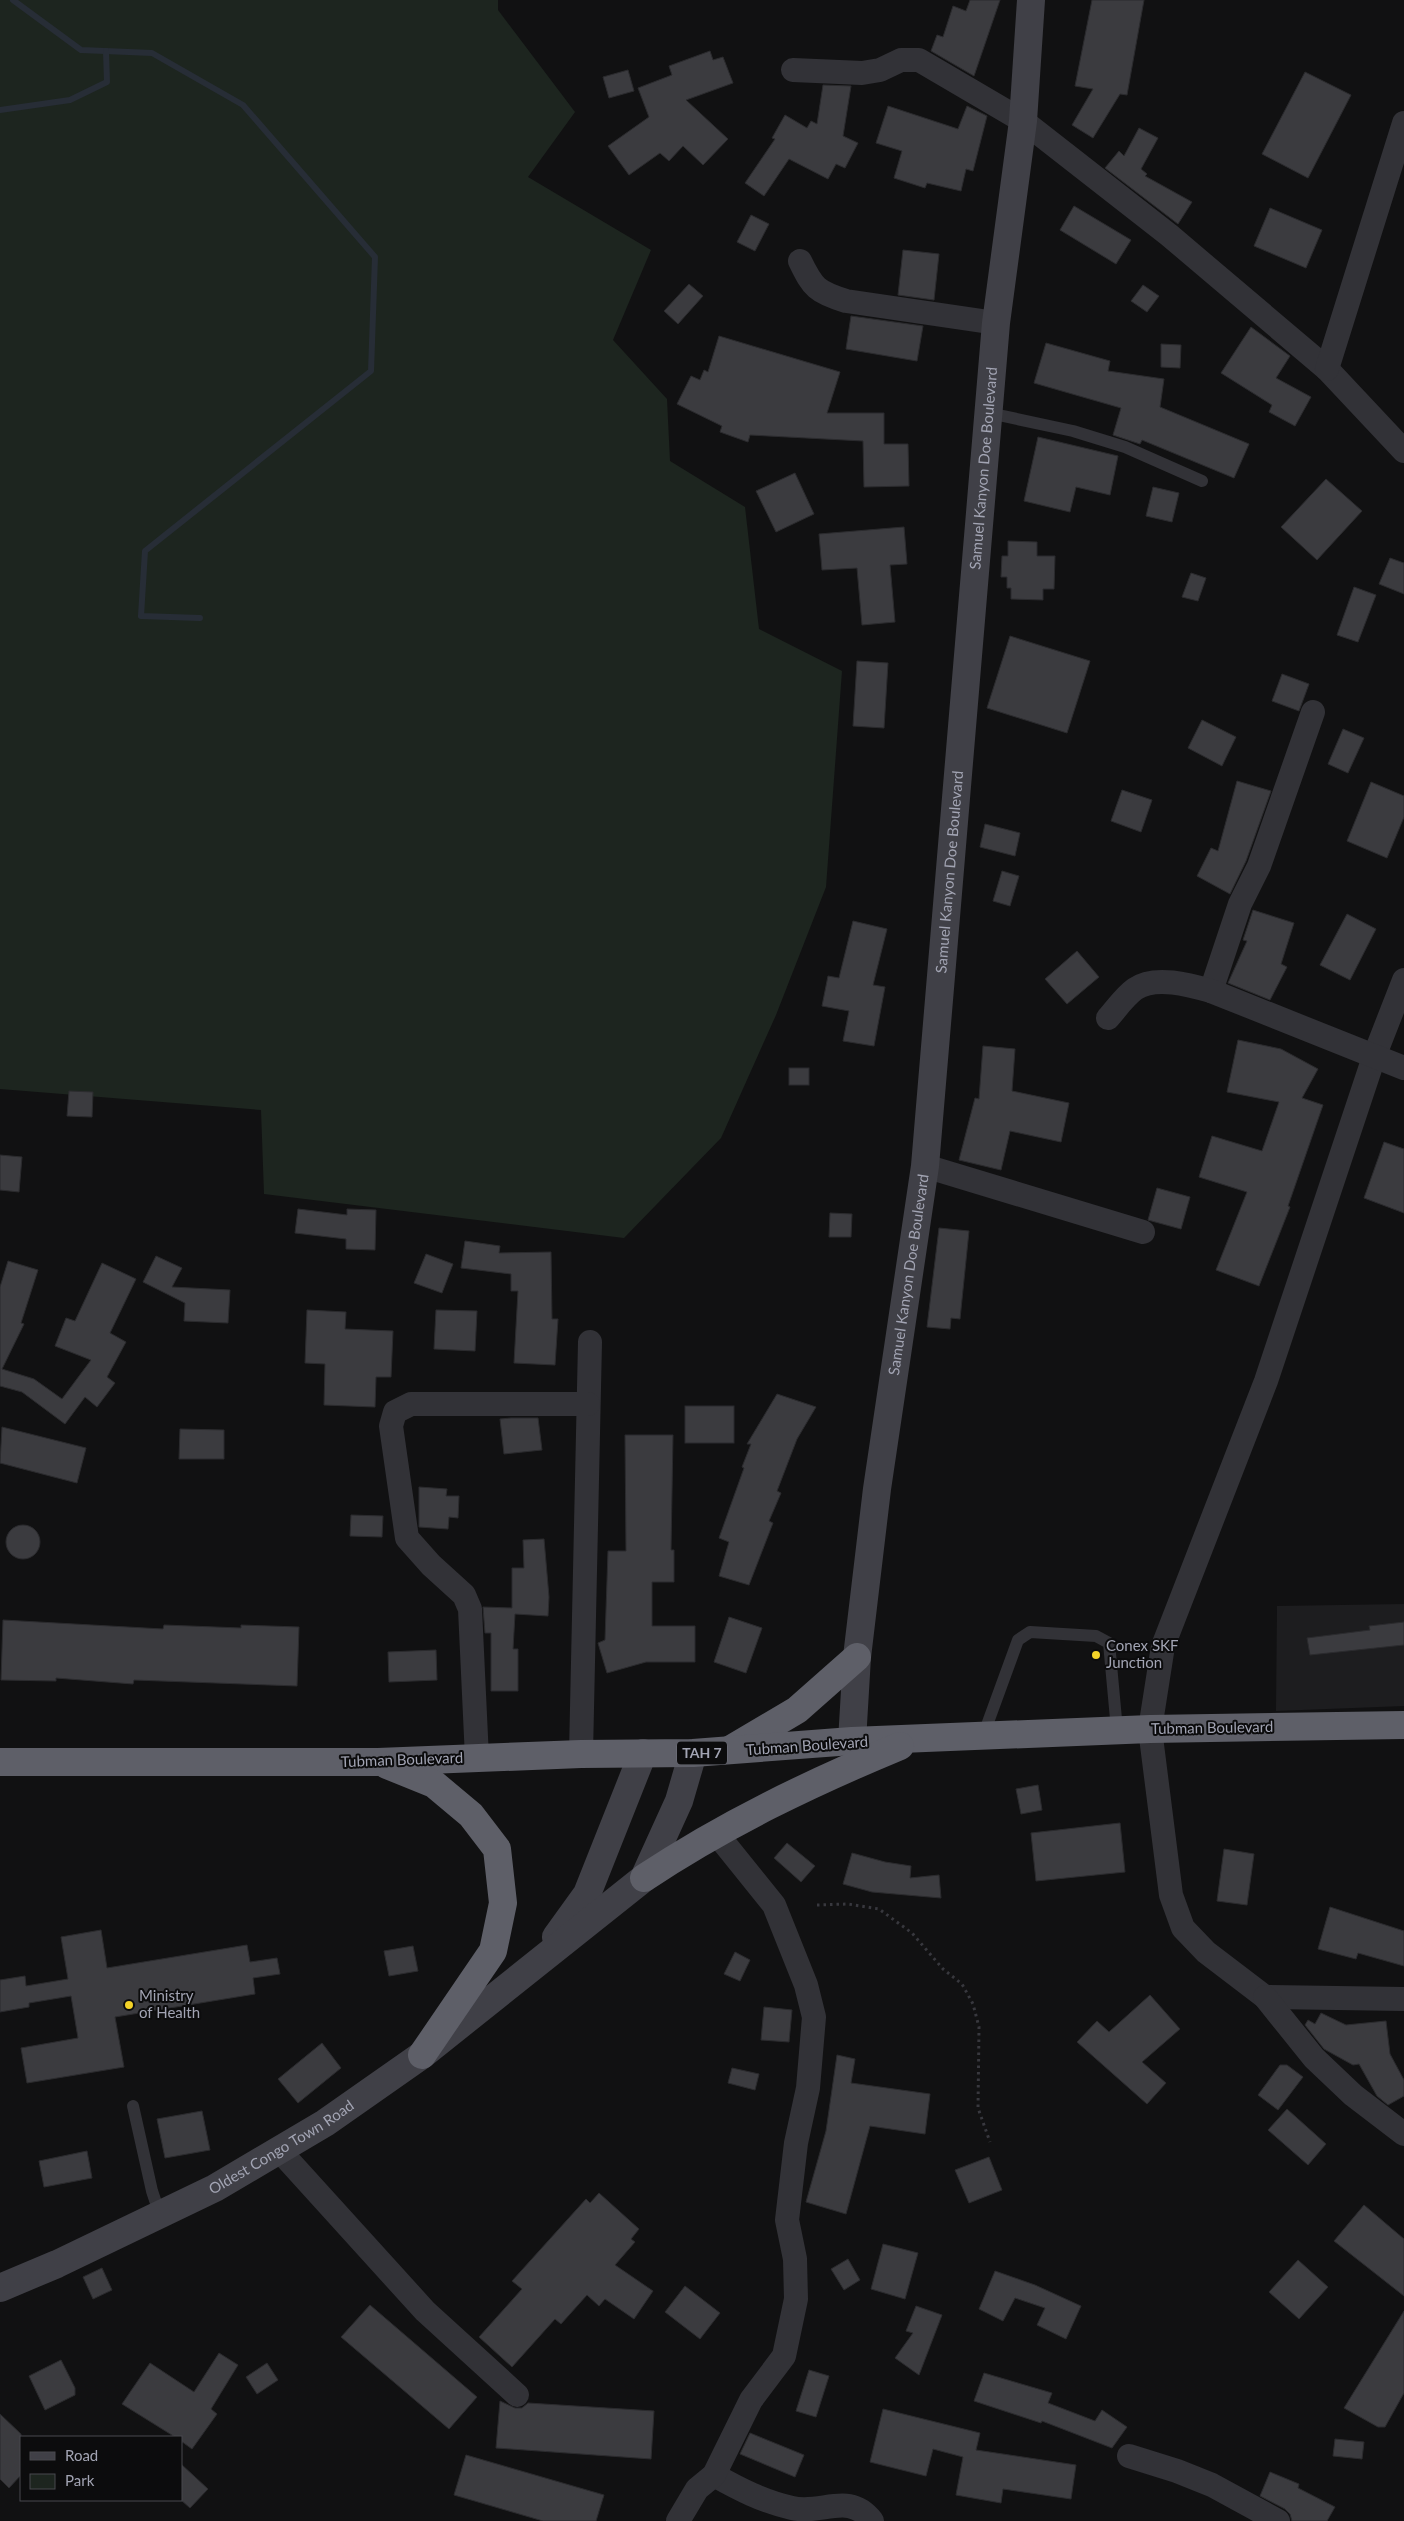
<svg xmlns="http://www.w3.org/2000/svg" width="1404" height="2521" font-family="Lato,sans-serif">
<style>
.built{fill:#1d1d1f}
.green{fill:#1d251f}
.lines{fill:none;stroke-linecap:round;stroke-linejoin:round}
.stream{stroke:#272d36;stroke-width:6}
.building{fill:#3b3b3f;stroke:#2b2b2e}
.path{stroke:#38383e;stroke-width:3;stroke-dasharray:2.5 4;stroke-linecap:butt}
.lane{stroke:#323237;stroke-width:12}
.street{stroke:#323237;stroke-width:24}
.secondary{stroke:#404047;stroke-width:28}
.highway{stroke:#5e5f68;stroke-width:28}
.poi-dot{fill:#f3d228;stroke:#0c0c0d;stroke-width:2}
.labels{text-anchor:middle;stroke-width:4;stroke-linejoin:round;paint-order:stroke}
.shield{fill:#0c0c0d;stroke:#757681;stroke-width:1}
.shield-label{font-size:14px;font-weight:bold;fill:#a2a4b3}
.street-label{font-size:15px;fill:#a2a4b3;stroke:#0c0c0d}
.poi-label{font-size:15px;fill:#a2a4b3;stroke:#0c0c0d;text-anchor:start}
</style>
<rect width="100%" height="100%" fill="#111112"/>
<path class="built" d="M1404 1604V1706L1276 1711 1277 1606Z"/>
<path class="green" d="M0 0H498V10L575 112 528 177 651 250 613 340 667 399 670 461 745 507 759 629 842 671 826 887 776 1015 721 1138 624 1238 264 1194 261 1110 0 1089Z"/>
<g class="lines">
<g class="stream">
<path d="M13 0 81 50 152 53 243 105 375 257 371 371 145 551 141 616 200 618"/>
<path d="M0 110 70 100 107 82 106 51"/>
</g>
</g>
<g class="building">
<path d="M970 0H1000L974 76 931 51 937 35 943 37 953 6 966 11Z"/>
<path d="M1092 0H1144L1127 95 1120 94 1093 138 1072 125 1093 89 1075 86Z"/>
<path d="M710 51 713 60 723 57 733 83 686 100 728 139 703 165 683 146 669 161 660 153 629 175 608 146 649 117 638 88 672 75 669 66Z"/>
<path d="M628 70 634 91 609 98 603 77Z"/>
<path d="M1305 72 1351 95 1308 178 1262 154Z"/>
<path d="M823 85 851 86 843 136 858 143 845 168 836 164 828 179 789 159 764 196 745 183 775 139 772 138 785 115 807 128 811 121 817 124Z"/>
<path d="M888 106 958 129 967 106 987 116 973 171 966 169 961 191 927 183 925 188 894 178 902 151 876 143Z"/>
<path d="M1139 128 1158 138 1141 169 1147 174 1145 176 1192 202 1178 224 1105 168 1119 151 1124 156Z"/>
<path d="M1074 206 1131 240 1116 264 1060 230Z"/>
<path d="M1270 208 1322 230 1306 268 1254 246Z"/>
<path d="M751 215 769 224 755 251 737 242Z"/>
<path d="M903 250 939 254 934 300 898 295Z"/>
<path d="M689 284 703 296 678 324 664 311Z"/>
<path d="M1143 285 1159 296 1147 312 1131 301Z"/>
<path d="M851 316 923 326 917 361 846 349Z"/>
<path d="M1251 327 1290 356 1276 378 1311 397 1295 426 1269 412 1272 405 1221 373Z"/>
<path d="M719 336 840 372 827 413H884V444H908L909 486 864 487 863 441 750 435 748 442 720 432 722 426 677 404 691 376 700 380 704 370 708 372Z"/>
<path d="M1046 343 1110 361 1108 371 1164 379 1160 407 1249 444 1234 478 1142 440 1140 444 1113 435 1121 408 1034 383Z"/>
<path d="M1161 344 1181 345 1180 368 1161 367Z"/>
<path d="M1038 437 1118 456 1110 495 1076 487 1070 512 1024 501Z"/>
<path d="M795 473 814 514 776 532 756 491Z"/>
<path d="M1326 479 1362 511 1317 560 1281 527Z"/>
<path d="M1153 487 1179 493 1172 522 1146 516Z"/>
<path d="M904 527 907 564 890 565 895 622 862 625 857 568 822 570 819 534Z"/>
<path d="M1008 541 1037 542V556H1055L1054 589H1043V600L1011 599V588H1007V577H1001L1002 556H1008Z"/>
<path d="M1390 558 1404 563V594L1379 584Z"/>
<path d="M1191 573 1206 578 1198 601 1182 597Z"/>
<path d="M1354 587 1376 595 1358 642 1337 635Z"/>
<path d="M1010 636 1090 661 1067 733 987 708Z"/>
<path d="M857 661 888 663 884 728 853 726Z"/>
<path d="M1282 674 1309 684 1299 711 1272 701Z"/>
<path d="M1202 720 1236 737 1222 766 1188 748Z"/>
<path d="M1343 729 1364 738 1348 773 1328 764Z"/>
<path d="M1237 781 1271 791 1246 861 1230 894 1197 876 1211 848 1218 851Z"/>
<path d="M1371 782 1404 796V817L1387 858 1347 841Z"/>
<path d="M1122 790 1152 800 1141 832 1111 821Z"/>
<path d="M985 824 1020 833 1015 856 980 847Z"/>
<path d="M1002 871 1019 876 1010 906 993 901Z"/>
<path d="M1253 910 1294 923 1281 964 1287 967 1270 1000 1228 983 1247 941 1243 940Z"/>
<path d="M1347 914 1376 929 1350 980 1320 965Z"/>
<path d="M853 921 887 929 873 985 885 987 874 1046 843 1041 849 1011 822 1006 828 976 839 978Z"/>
<path d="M1077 951 1099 977 1067 1004 1045 979Z"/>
<path d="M1238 1040 1281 1049 1318 1069 1302 1098 1323 1105 1288 1206 1290 1207 1259 1286 1216 1270 1247 1192 1199 1177 1212 1136 1262 1151 1279 1102 1227 1092Z"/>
<path d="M983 1046 1015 1049 1012 1091 1069 1103 1061 1142 1010 1131 1001 1170 959 1160 975 1098 979 1099Z"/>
<rect x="789" y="1068" width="20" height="17"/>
<path d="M69 1091 93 1092 92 1117 67 1116Z"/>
<path d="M1384 1142 1404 1149V1213L1364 1198Z"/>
<path d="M0 1155 22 1157 19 1192 0 1190Z"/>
<path d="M1157 1188 1190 1197 1181 1229 1148 1220Z"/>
<path d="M298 1209 347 1215V1209L376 1210 375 1250 346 1249V1239L295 1233Z"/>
<path d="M830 1213 852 1214 851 1237H829Z"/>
<path d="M939 1228 969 1231 960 1319 951 1318 950 1329 927 1327Z"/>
<path d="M465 1241 500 1246 499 1253 551 1252 552 1319H558L555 1365 514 1363 518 1291H511V1274L461 1268Z"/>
<path d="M426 1254 453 1264 442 1293 414 1283Z"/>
<path d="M156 1256 182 1268 172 1287 230 1290 228 1323 184 1321 185 1303 143 1282Z"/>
<path d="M8 1261 38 1270 21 1323 24 1324 2 1369 34 1379 62 1399 91 1360 55 1346 66 1318 75 1321 102 1263 136 1279 110 1333 126 1342 107 1377 115 1383 97 1407 85 1397 65 1424 22 1392 0 1386V1287Z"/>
<path d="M307 1310 346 1312 345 1329 393 1331 391 1377H376L375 1407 324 1405 325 1364 305 1363Z"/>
<path d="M436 1310 477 1311 475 1351 434 1349Z"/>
<path d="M777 1394 816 1407 797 1439 777 1491 781 1493 769 1521 773 1523 749 1585 719 1576 729 1542 719 1538 744 1468 742 1467 751 1444H747Z"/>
<rect x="685" y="1406" width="49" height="37"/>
<path d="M511 1418H538L542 1450 504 1454 500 1419Z"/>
<path d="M2 1427 86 1448 77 1483 0 1463Z"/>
<path d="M180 1429 224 1430V1459H179Z"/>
<path d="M625 1435H673L671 1550H674V1582H652V1626H695V1662H646L607 1673 598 1643 605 1640 608 1551H626Z"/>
<path d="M419 1487 447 1489 446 1496H459L458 1518 449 1517 448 1529 419 1527Z"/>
<path d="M351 1515 383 1516 382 1537 350 1536Z"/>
<circle cx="23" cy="1542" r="17"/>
<path d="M544 1539 549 1597 548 1616 515 1614 513 1649H518V1691H491V1633H485L483 1607 512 1608V1568H524L523 1540Z"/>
<path d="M729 1617 762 1628 746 1673 714 1662Z"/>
<path d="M3 1620 163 1629 164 1625 241 1628V1625L299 1627 297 1686 134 1680 133 1684 56 1678V1681L1 1680Z"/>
<path d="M1404 1622V1645L1310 1655 1307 1638 1370 1630 1369 1626Z"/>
<path d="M436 1650 437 1680 389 1682 388 1652Z"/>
<path d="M1038 1785 1042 1810 1021 1814 1016 1789Z"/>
<path d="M1120 1823 1125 1872 1036 1881 1031 1833Z"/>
<path d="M787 1843 815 1866 801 1882 774 1858Z"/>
<path d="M1224 1849 1254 1854 1247 1905 1217 1901Z"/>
<path d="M852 1853 885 1862 911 1866 910 1878 939 1875 941 1898 872 1892 843 1884Z"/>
<path d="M1330 1907 1404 1931V1966L1358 1953 1356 1959 1318 1949Z"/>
<path d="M101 1930 107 1968 247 1945 250 1962 277 1958 280 1974 253 1978 255 1994 115 2017 124 2067 27 2083 21 2048 78 2038 71 1996 29 2003V2007L0 2012V1980L25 1976 26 1986 68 1979 61 1937Z"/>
<path d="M413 1946 418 1971 389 1976 384 1951Z"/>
<path d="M735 1952 750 1960 740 1981 724 1974Z"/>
<path d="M1150 1995 1180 2029 1142 2062 1166 2083 1147 2104 1077 2042 1097 2021 1109 2032Z"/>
<path d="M764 2007 792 2010 789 2042 761 2040Z"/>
<path d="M1321 2013 1346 2025 1386 2021 1390 2054 1404 2080V2096L1388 2105 1377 2096 1359 2064 1353 2065 1324 2049 1305 2025 1308 2020 1315 2024Z"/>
<path d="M322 2043 341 2068 298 2103 278 2079Z"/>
<path d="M837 2055 855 2059 851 2083 930 2094 925 2134 870 2126 846 2214 806 2202 826 2131Z"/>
<path d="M1280 2065H1287L1303 2077 1278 2110 1258 2095Z"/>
<path d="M732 2068 759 2074 755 2090 728 2083Z"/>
<path d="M1287 2109 1326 2144 1308 2165 1268 2130Z"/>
<path d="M202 2111 210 2150 165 2158 157 2119Z"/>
<path d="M87 2151 92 2178 44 2187 39 2161Z"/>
<path d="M989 2157 1002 2190 969 2203 955 2170Z"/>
<path d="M599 2193 639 2229 631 2239 635 2242 615 2265 653 2291 634 2319 605 2299 599 2306 587 2295 561 2324 555 2319 512 2367 479 2337 522 2289 512 2281 586 2199 590 2203Z"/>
<path d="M1364 2205 1404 2239V2296L1334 2241Z"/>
<path d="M883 2244 918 2253 905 2299 871 2289Z"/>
<path d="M848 2259 860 2280 844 2290 831 2269Z"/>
<path d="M1298 2260 1328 2287 1299 2319 1269 2292Z"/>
<path d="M102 2268 112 2290 93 2299 83 2277Z"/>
<path d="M995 2271 1035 2285 1081 2306 1066 2339 1037 2325 1045 2308 1015 2298 1003 2321 979 2309Z"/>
<path d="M685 2286 720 2313 700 2339 665 2312Z"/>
<path d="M370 2305 477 2397 449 2429 341 2337Z"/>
<path d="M916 2306 942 2315 919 2375 895 2358 913 2333 906 2331Z"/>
<path d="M1404 2311V2393L1385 2427H1378L1344 2408Z"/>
<path d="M219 2353 238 2365 211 2409 217 2414 192 2449 181 2441V2437H175L122 2404 150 2363 194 2392Z"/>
<path d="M61 2360 75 2388V2395L45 2410 29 2376Z"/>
<path d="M267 2363 278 2380 257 2394 246 2377Z"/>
<path d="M809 2370 829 2376 816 2417 796 2411Z"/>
<path d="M984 2373 1052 2393 1048 2403 1095 2421 1102 2410 1127 2427 1112 2448 1042 2421 1041 2423 974 2401Z"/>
<path d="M500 2401 515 2408H522L528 2403 654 2411 651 2459 496 2448Z"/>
<path d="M883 2409 980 2433 976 2450 1076 2465 1071 2499 1003 2489 1001 2503 956 2495 963 2457 933 2449 926 2476 870 2462Z"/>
<path d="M0 2414 21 2434V2475L9 2488 0 2479Z"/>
<path d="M750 2433 804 2455 795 2477 740 2454Z"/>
<path d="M1335 2439 1364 2442 1362 2459 1333 2456Z"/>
<path d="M466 2455 604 2495 596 2521H543L454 2495Z"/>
<path d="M181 2464 208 2489 190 2508 181 2500Z"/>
<path d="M1270 2472 1299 2484 1298 2488 1335 2507 1327 2521H1292L1290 2514 1285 2509 1260 2496Z"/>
</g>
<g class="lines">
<path class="path" d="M817 1905 848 1904 879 1909 912 1933 943 1969 962 1984 973 2004 979 2027 978 2108 990 2142"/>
<g class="lane">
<path d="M989 413 1073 431 1125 447 1202 481"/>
<path d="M983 1736 1018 1640 1030 1632 1096 1636 1109 1643 1117 1730"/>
<path d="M133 2106 152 2191 160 2215"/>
</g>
<g class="street">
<path d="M793 70 862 73 880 70 901 60H919L1023 121 1169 235 1327 369 1404 451"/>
<path d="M800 261C813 288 817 292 846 301L996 323"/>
<path d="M1327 369 1404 123"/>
<path d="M1404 980 1374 1057 1266 1381 1163 1646 1150 1729 1171 1895 1183 1928 1206 1952 1265 1997 1404 1999"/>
<path d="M1211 991 1240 904 1259 866 1313 712"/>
<path d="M1108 1018C1116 1009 1125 996 1135 989 1155 975 1190 985 1211 991L1404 1068"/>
<path d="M925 1166 1143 1232"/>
<path d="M581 1754 590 1342"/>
<path d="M477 1758 470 1609 464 1595 431 1565 407 1538 391 1426 395 1412 411 1404H588"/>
<path d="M1265 1997 1314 2058 1353 2095 1404 2134"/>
<path d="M279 2150 425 2311 517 2395"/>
<path d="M1129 2456 1177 2471 1212 2485 1278 2521"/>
<path d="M714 2475C739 2489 764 2502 792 2508 822 2515 849 2491 872 2521"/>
<path d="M678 2521 697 2489 714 2475 751 2400 784 2356 796 2299 795 2259 787 2220 796 2143 808 2088 814 2017 806 1985 774 1905 716 1833"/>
</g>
<g class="secondary">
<path id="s1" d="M852 1741 857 1657 877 1489 925 1166 996 323 1023 121 1031 0"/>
<path d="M556 1937 587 1894 643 1753"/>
<path id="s2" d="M0 2288 57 2264 215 2188 325 2123 422 2055 644 1878 679 1801 693 1753"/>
</g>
<g class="highway">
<path d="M731 1749 797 1710 857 1657"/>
<path d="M0 1762H378L581 1754 693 1753 852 1741 1150 1729 1404 1725"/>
<path d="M387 1765 434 1784 471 1815 497 1849 503 1903 493 1951 422 2055"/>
<path d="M644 1878C725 1824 811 1783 900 1746"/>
</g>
</g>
<g class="poi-dot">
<circle cx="1096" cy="1655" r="5"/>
<circle cx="129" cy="2005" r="5"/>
</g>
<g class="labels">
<rect class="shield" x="677" y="1741.5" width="50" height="23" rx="4"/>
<g class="shield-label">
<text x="702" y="1758">TAH 7</text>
</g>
<g class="street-label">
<text dy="5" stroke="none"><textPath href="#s1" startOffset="1280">Samuel Kanyon Doe Boulevard</textPath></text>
<text dy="5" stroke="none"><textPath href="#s1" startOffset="875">Samuel Kanyon Doe Boulevard</textPath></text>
<text dy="5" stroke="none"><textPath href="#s1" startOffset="470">Samuel Kanyon Doe Boulevard</textPath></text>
<text transform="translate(1212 1728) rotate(-1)" y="5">Tubman Boulevard</text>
<text transform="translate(807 1746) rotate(-4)" y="5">Tubman Boulevard</text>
<text transform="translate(402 1760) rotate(-2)" y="5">Tubman Boulevard</text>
<text dy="5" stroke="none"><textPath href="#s2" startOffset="315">Oldest Congo Town Road</textPath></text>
</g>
<g class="poi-label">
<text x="1106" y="1651">Conex SKF<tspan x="1106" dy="17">Junction</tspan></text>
<text x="139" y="2001">Ministry<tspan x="139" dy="17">of Health</tspan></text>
</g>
</g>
<rect x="20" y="2436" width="162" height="65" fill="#0c0c0d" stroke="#48494f"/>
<rect x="30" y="2452" width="25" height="8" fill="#404047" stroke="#48494f"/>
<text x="65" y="2461" font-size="15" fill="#a2a4b3">Road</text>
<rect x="30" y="2474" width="25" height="15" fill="#1d251f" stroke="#48494f"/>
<text x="65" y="2486" font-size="15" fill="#a2a4b3">Park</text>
</svg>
